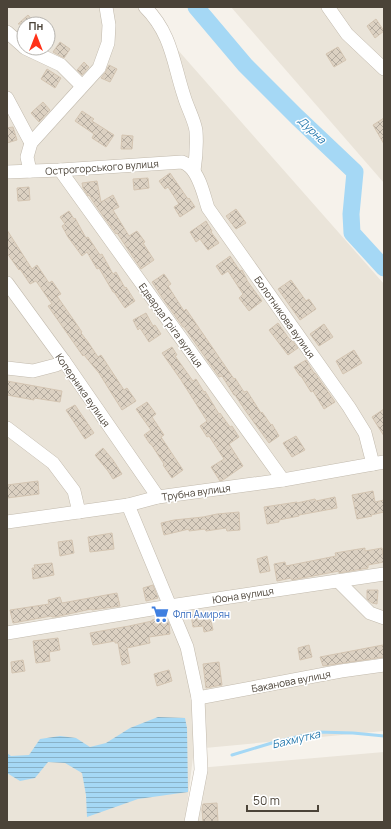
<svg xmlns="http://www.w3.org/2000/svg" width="391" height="829" font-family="Manrope,sans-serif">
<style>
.residential{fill:#eae4d9;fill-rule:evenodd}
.water{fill:url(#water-rules)}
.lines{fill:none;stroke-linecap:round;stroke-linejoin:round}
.stream{stroke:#a5d8f5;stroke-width:3}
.river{stroke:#a5d8f5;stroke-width:17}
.building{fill:url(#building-cross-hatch);stroke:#d4c5b2}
.minor-casing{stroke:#c2baad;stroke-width:14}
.minor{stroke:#fff;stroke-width:13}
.labels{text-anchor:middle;stroke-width:3;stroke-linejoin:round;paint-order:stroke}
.street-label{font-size:10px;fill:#4b4338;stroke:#fff}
.shop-label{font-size:10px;fill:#366cbe;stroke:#fff;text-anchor:start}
.water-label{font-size:11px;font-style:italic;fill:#277aae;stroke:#fff}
</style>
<defs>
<pattern id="water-rules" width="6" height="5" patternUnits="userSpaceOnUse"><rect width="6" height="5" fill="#a5d8f5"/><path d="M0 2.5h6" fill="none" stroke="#88b1c7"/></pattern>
<pattern id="building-cross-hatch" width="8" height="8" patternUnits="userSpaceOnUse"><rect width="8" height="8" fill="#dcd1c2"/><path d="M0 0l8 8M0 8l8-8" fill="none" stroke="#b4ab9f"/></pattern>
</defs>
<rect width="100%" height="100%" fill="#f6f2eb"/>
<g class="residential">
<path d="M7 7H140L384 284V731L194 749 185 822H7ZM24 24H48V48H24Z"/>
<path d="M231 7H384V183Z"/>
<path d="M384 752V822H194L198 768Z"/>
</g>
<path class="water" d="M158 717 185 718 187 728 188 792 138 799 87 817 86 795 82 773 65 763 48 762 35 778 20 781 7 773V753L11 756 29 755 40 739 60 736 76 738 90 747 106 743 130 728Z"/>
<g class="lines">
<path class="stream" d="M232 755 275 742 318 732 353 733 384 736"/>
<path class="river" d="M196 7 245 65 297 117 355 172 351 214 352 233 384 268"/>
</g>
<g class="building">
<path d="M28 15 36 24H18Z"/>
<path d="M376 19 384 31 375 38 367 26Z"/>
<path d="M60 42 70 49 64 58 53 52Z"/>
<path d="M338 47 346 60 334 67 326 54Z"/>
<path d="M84 62 89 67 82 75 77 70Z"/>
<path d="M109 65 117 69 110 82 101 78 105 73Z"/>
<path d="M47 69 61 78 55 88 41 79Z"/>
<path d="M43 102 50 110 39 122 31 113Z"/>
<path d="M82 111 94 119 92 121 114 135 106 147 92 138 94 134 75 121Z"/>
<path d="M384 118V144L373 125Z"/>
<path d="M13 127 17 140 7 143V128Z"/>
<path d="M122 135 133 136 132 149H121Z"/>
<path d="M170 173 188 199 189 198 195 207 180 217 174 207 179 204 168 187 165 189 159 181Z"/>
<path d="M148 178 149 188 134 190 133 179Z"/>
<path d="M97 181 101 202 113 195 119 207 113 210 129 236 137 231 145 242 143 243 154 260 141 269 117 233 116 234 94 203 89 195 88 196 83 188 82 183Z"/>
<path d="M29 187 30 200 18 201 17 188Z"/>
<path d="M236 209 246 223 236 229 226 216Z"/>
<path d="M69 211 74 219 75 218 86 238 88 237 100 255 102 254 113 274 116 272 125 288 126 287 135 301 125 308 114 292H113L99 268 97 269 87 252 82 256 68 237 62 226 65 224 60 217Z"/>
<path d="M206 221 212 231 211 232 219 243 208 250 200 239 196 242 190 232Z"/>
<path d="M7 230 32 269 37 265 49 283 52 281 61 294 57 296 82 332 81 333 88 342 98 357 101 355 124 390 127 388 136 401 122 410 99 373 84 355 83 356 48 306 52 304 36 281 30 284 20 269 19 270 7 253Z"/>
<path d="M230 256 240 271 242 270 248 282 262 301 249 311 239 298 243 294 228 271 222 275 216 266Z"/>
<path d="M164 274 171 284 168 286 184 311 186 309 234 379 235 378 244 392 247 391 261 413 262 412 271 425 272 424 279 436 269 443 245 410 235 395H234L222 376 219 377 184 327H183L161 296 152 282Z"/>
<path d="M291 280 306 301 309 299 316 309 300 320 278 289Z"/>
<path d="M146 313 153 326 155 325 161 334 149 342 140 328 138 330 133 320Z"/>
<path d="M278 323 290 340 291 339 298 348 288 355 269 330Z"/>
<path d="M324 324 333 337 319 346 310 334Z"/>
<path d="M172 347 177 355 175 356 193 381 196 379 204 392 205 391 219 414 220 413 230 427 232 426 239 437 229 444 243 466 223 480 220 481 211 467 224 459 209 436 207 437 200 426 207 421 181 380 162 353Z"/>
<path d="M354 350 362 363 343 374 336 361Z"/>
<path d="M306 360 314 373H315L335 402 324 409 313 391 311 392 301 376H300L294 367Z"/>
<path d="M7 381 62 391 60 402 34 398V400L7 395Z"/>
<path d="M147 402 156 414 152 417 164 435 161 437 183 470 172 478 163 465 164 464 151 444H150L144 435 151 430 136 409Z"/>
<path d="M75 405 94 433 85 439 66 410Z"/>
<path d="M384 409V436L372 417Z"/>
<path d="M296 436 305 450 292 457 283 443Z"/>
<path d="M103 448 113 460 122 474 113 479 108 471 95 455Z"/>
<path d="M38 481 39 494 7 498V485Z"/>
<path d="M373 491 375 502 384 500V512L371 515 372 516 357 519 352 495Z"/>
<path d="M335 497 337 508 299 515V516L279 520V522L267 524 264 507 297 502V503L315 499 316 501Z"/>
<path d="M239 512 240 530 227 531 226 528 206 531 205 529 189 531V529L164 535 161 523 174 520 203 517 217 514Z"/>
<path d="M112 533 114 549 90 552 88 537Z"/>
<path d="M72 540 74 553 60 556 58 542Z"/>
<path d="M365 548V551L382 548 384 562 368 565V568L339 573V571L292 580 291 578 277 581 274 564 285 562 286 566 336 556 335 553Z"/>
<path d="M267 556 270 571 260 573 257 559Z"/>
<path d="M52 563 54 575 33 579 32 568H35L34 565Z"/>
<path d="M153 585 158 598 146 601 143 588Z"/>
<path d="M367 590H378L377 604 372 603 367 599Z"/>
<path d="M117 593 120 606 92 610 91 609 55 617H52L51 616 13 623 10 610 49 604 48 600 60 597 62 603Z"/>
<path d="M209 612 213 630 204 632 203 626 193 627 191 615Z"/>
<path d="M166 617 169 624 170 634 149 637 150 643 127 648 130 663 122 665 118 643H115V641L93 645 90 633 129 626 152 621V620Z"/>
<path d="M58 638 60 650 49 652 50 661 36 663 33 641Z"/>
<path d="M309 645 312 657 300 660 298 648Z"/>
<path d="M383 645 384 657 323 666 320 657Z"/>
<path d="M23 660 25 671 12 673 11 662Z"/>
<path d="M219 662 222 685 206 688 203 664Z"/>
<path d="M169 670 172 681 157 686 154 674Z"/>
<path d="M217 803 218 822H203L202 809 203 804Z"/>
</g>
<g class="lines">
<g class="minor-casing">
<g id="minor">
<path d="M145 7C172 34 173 63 184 96 187 107 195 121 196 131 197 145 196 158 194 171"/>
<path d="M328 7 347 34 384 69"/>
<path d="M7 32 24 47"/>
<path d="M25 48 61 65 82 86"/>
<path d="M7 98 31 143"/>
<path d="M60 170 283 480"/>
<path d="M30 171 27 157 31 143 99 68 108 43 109 25 106 7"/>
<path d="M7 172 60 170 182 162C185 163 188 165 190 167 200 176 204 196 208 208L349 407 365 433 373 464"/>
<path d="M7 283 64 361 158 497"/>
<path d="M7 368 33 371 56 365 64 361"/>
<path d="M7 428 53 463 74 491 79 512"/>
<path d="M128 505 187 647 198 698 201 770 191 822"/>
<path d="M7 522 128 505 158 497 283 480 384 462"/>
<path d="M338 581 370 613 384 618"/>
<path d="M7 633 170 606 384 574"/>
<path d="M198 698 341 671 384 665"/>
</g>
</g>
<use href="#minor" class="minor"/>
</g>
<defs>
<g id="supermarket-bare" transform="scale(1.38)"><path d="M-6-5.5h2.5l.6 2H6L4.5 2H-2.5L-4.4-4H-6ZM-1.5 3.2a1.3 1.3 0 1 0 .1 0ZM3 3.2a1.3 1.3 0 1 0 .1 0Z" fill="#3f7fe0" stroke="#fff" stroke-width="2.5" paint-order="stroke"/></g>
</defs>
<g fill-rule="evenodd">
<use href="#supermarket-bare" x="160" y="614"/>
</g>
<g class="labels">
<g class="street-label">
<text transform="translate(102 167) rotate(-4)" y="4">Острогорського вулиця</text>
<text transform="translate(285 317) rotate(55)" y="4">Болотникова вулиця</text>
<text transform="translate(171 325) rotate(54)" y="4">Едварда Ґріґа вулиця</text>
<text transform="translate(83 390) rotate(55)" y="4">Коперника вулиця</text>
<text transform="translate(196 492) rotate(-8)" y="4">Трубна вулиця</text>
<text transform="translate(243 595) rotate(-9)" y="4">Юона вулиця</text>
<text transform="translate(291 681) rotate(-11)" y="4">Баканова вулиця</text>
</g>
<g class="shop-label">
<text x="173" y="618">Флп Амирян</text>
</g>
<g class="water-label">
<text transform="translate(312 130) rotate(44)" y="4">Дурна</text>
<text transform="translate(296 739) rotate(-13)" y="4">Бахмутка</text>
</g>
</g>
<rect width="391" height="829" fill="none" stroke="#4b4338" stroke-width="16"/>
<g transform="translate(36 36)"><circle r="19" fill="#ffffff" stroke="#b7b4af"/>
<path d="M0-3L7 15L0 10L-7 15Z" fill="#ff3219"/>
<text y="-6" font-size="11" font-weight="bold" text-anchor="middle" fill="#4b4338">Пн</text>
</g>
<path d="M247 805v6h71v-6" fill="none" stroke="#4b4338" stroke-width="2"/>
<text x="253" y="805" font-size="12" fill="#4b4338" stroke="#ffffff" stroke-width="3" paint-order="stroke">50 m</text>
</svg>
